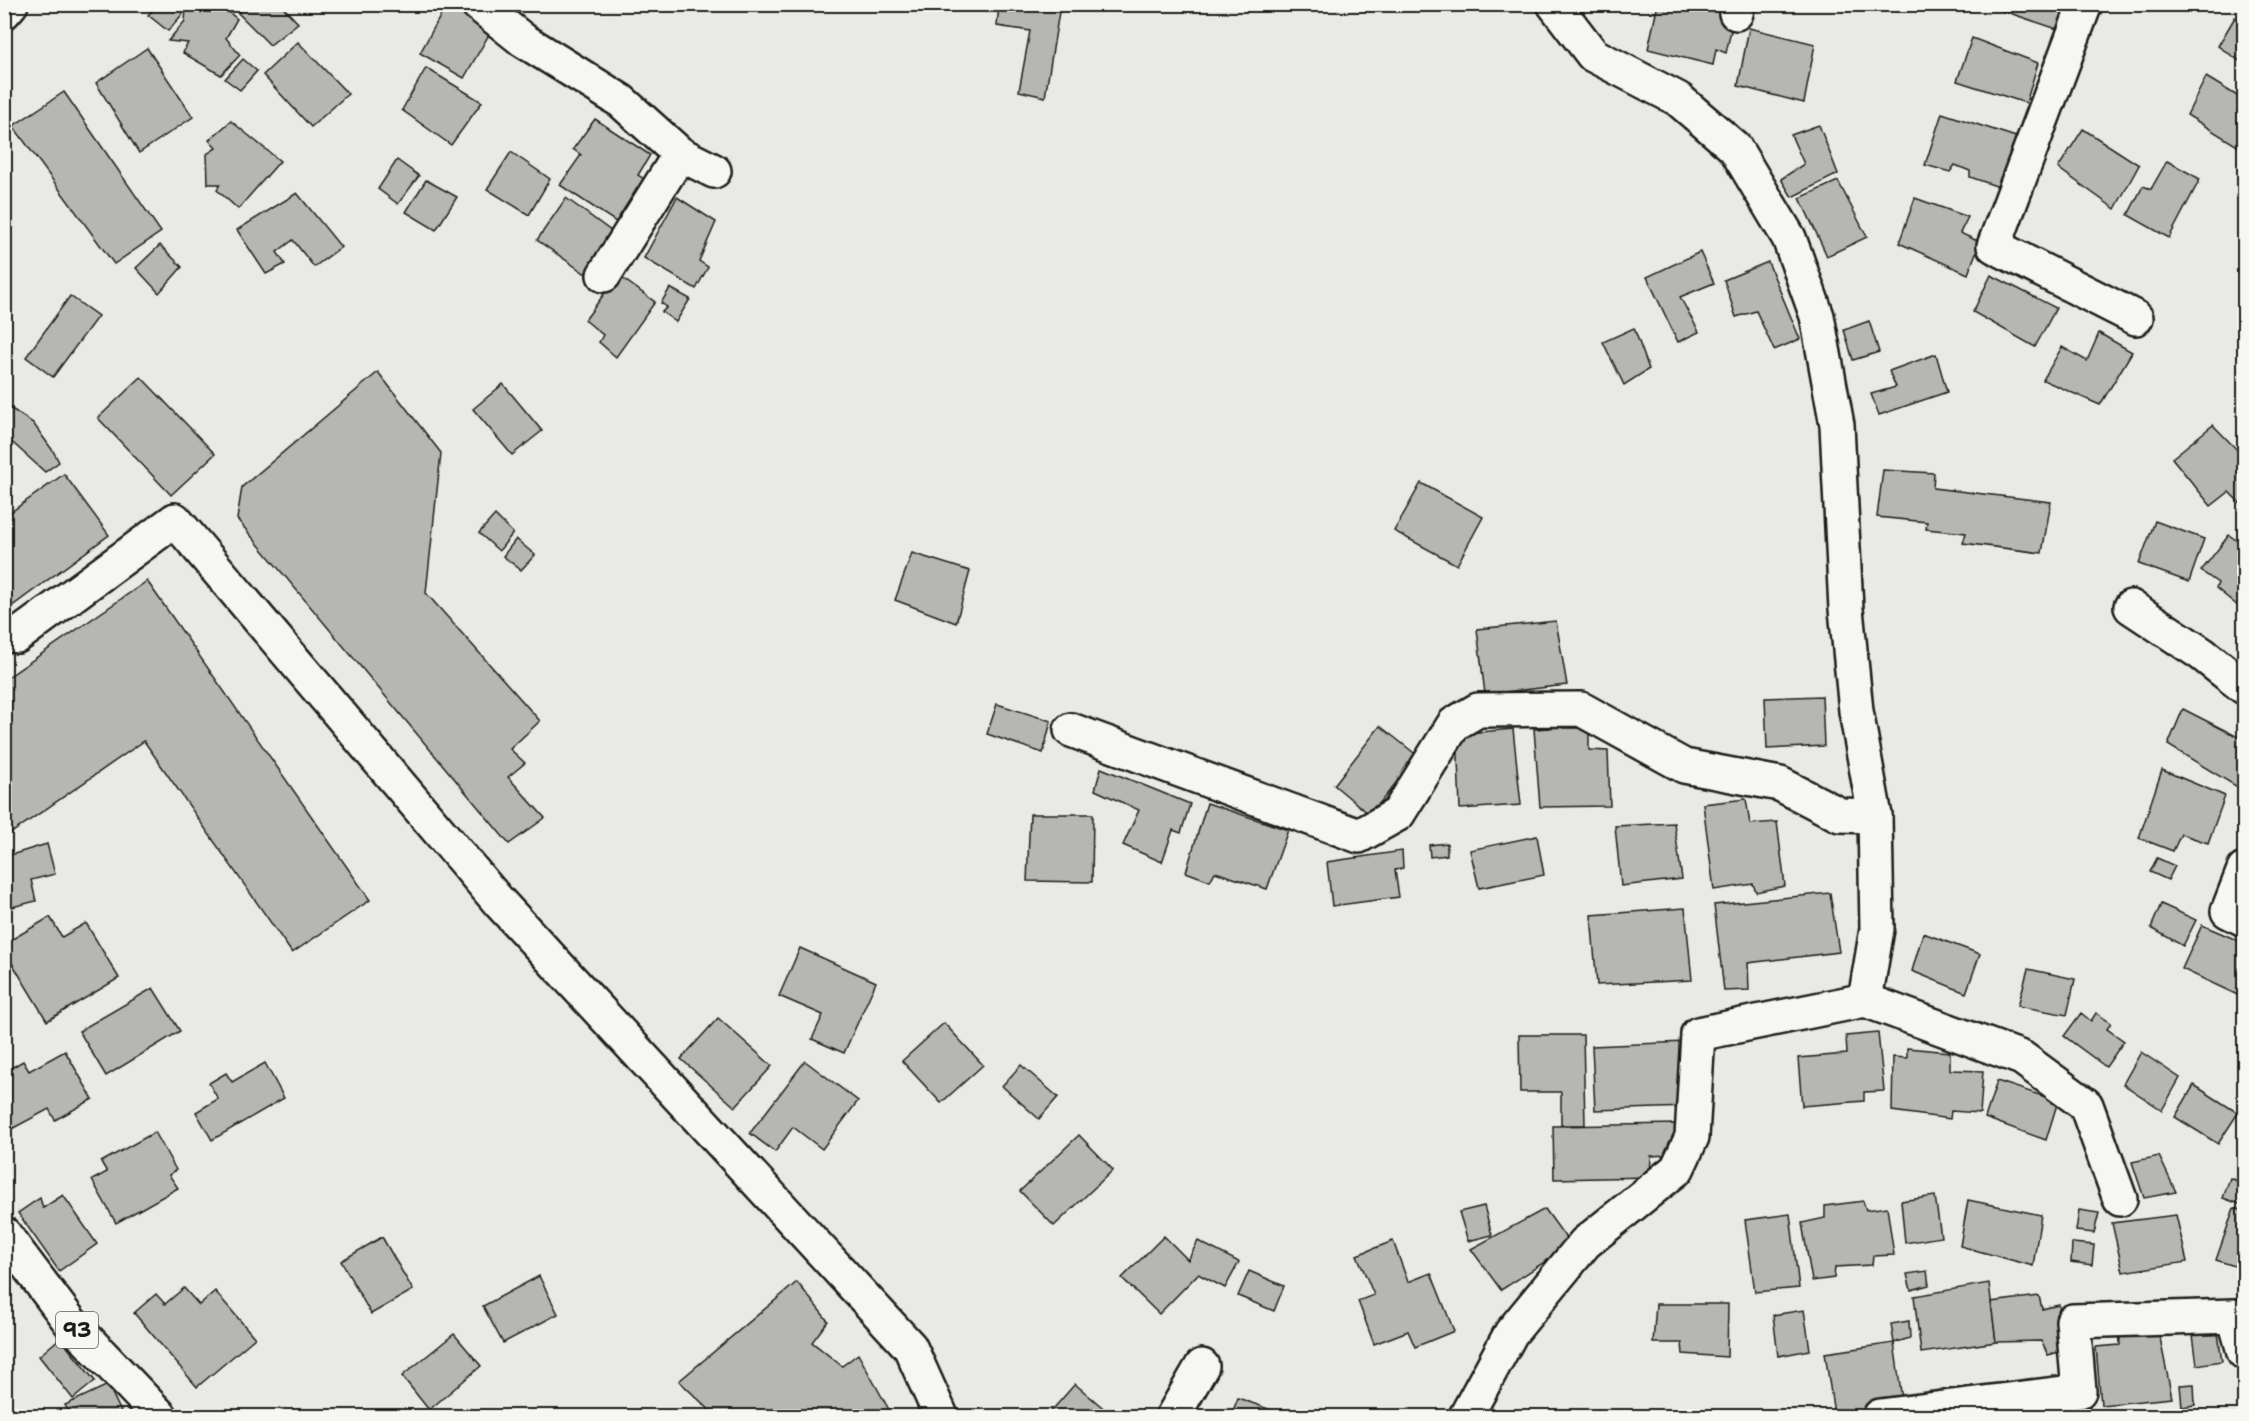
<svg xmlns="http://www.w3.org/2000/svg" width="2249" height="1421" font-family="'Shantell Sans',sans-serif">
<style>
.building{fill:#b6b6b3;stroke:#1c1c1c;stroke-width:1.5}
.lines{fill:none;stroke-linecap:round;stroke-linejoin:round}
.minor-casing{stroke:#1c1c1c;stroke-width:38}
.major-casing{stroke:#1c1c1c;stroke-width:38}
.minor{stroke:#f6f6f2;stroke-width:33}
.major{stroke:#f6f6f2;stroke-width:33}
.labels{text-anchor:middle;stroke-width:4.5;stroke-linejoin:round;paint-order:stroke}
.shield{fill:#f6f6f2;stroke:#5d5d5c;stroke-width:1.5}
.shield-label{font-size:21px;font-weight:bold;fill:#1c1c1c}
</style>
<rect width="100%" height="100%" fill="#e9e9e5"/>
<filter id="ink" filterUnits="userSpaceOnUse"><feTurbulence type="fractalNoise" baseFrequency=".0167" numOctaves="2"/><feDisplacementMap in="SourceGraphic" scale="12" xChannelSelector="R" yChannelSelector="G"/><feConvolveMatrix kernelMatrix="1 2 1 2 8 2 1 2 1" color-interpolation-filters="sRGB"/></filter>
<g filter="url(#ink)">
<g class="building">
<path d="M159 4H179L186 10 168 31 148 15Z"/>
<path d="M191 4H219L237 19 226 38 240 55 221 75 183 53 188 43 168 41 185 21 186 9Z"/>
<path d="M247 4H280L298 23 270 45 238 13Z"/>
<path d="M447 4H462L495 24 464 78 420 53Z"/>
<path d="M999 4 1060 6 1045 97 1019 91 1030 31 997 26Z"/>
<path d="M1658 4H1720L1719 7 1727 9 1732 26 1726 53 1716 49 1713 65 1648 49Z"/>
<path d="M1983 4H2068L2060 30Z"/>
<path d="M2235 17 2244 23V64L2218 46Z"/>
<path d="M1749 28 1815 44 1804 103 1738 86Z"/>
<path d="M1972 38 2038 63 2026 103 1957 81Z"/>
<path d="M298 42 348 94 311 127 263 75Z"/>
<path d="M147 48 193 117 139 153 96 83Z"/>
<path d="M243 59 257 71 240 90 225 79Z"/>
<path d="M426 68 482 102 451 145 402 110Z"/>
<path d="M2206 77 2244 100V144L2242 149 2187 115Z"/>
<path d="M64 92 161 232 114 264 13 126Z"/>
<path d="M1942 113 2019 138 1999 187 1970 177V171L1955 165 1950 172 1925 165Z"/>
<path d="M595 119 650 155 638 175 650 183 622 226 560 185 581 155 573 149Z"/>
<path d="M231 121 280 161 238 209 217 190 220 184H208L207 154 216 148 209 140Z"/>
<path d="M1819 125 1838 174 1792 197 1781 179 1804 164 1791 135Z"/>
<path d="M2083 129 2139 165 2115 209 2058 168Z"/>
<path d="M511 152 550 179 529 215 487 189Z"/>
<path d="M397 160 419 176 398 204 378 189Z"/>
<path d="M2167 161 2200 179 2169 238 2128 215 2143 186 2151 189Z"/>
<path d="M426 180 457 197 436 230 406 212Z"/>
<path d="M1838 181 1867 237 1827 256 1800 198Z"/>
<path d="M297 193 341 247 314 267 293 240 277 252 285 264 266 274 237 230Z"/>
<path d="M677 197 716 222 699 261 708 267 696 289 644 258Z"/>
<path d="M566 198 619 237 590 277 537 240Z"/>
<path d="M1915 198 1968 217 1960 233 1980 242 1968 274 1899 243Z"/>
<path d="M160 245 182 267 159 293 136 268Z"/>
<path d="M1700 252 1714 283 1680 297 1699 332 1678 342 1647 277Z"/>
<path d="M1768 262 1800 339 1774 350 1756 311 1736 317 1724 280Z"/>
<path d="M618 275 655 302 616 357 599 342 603 335 585 320Z"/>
<path d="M1991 275 2056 308 2035 347 1973 312Z"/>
<path d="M670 288 690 299 676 322 662 312 667 307 661 303Z"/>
<path d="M70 296 98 316 53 377 26 357Z"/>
<path d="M1869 321 1879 352 1853 360 1844 330Z"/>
<path d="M1634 328 1649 369 1624 385 1603 342Z"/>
<path d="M2099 333 2132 352 2100 405 2043 380 2062 347 2087 361Z"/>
<path d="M1936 354 1947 392 1879 415 1871 394 1896 387 1889 371Z"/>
<path d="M378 372 441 453 426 593 540 721 510 749 525 763 508 777 545 818 509 844 237 519 242 487Z"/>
<path d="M141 377 215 454 171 495 98 418Z"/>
<path d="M503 384 542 431 512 455 473 409Z"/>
<path d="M4 404 33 423 53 451 59 462 45 472 4 435Z"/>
<path d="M2213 425 2244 457V507L2229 492 2211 506 2172 458Z"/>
<path d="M1883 470 1934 473 1933 488 2051 502 2042 553 1963 543 1966 533 1926 529 1927 522 1877 517Z"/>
<path d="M64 474 109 535 4 612V517Z"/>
<path d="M1421 483 1483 517 1457 565 1394 531Z"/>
<path d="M495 515 513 533 499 551 479 533Z"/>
<path d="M2155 521 2204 539 2189 582 2139 564Z"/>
<path d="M2229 535 2244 546V611L2216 588 2218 583 2201 571Z"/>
<path d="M516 539 535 555 521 570 503 556Z"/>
<path d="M912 553 970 571 956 623 895 600Z"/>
<path d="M147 581 370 900 292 953 144 741 4 838V680Z"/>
<path d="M1556 621 1567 685 1485 694 1477 629Z"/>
<path d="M1822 696 1824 746 1767 749 1765 698Z"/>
<path d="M997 704 1051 721 1043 753 987 734Z"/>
<path d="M2183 709 2244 740V791L2168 745Z"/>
<path d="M1563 718 1564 728H1589V750L1608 751 1610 806 1540 807 1534 729 1550 728 1551 719Z"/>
<path d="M1380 726 1418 756 1370 815 1334 785Z"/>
<path d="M1513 729 1521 805 1460 809 1457 734Z"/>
<path d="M1101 768 1190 804 1181 833 1173 830 1162 862 1123 845 1139 810 1095 790Z"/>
<path d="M2162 770 2225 796 2208 843 2181 834 2173 851 2139 838Z"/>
<path d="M1746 799 1750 824 1777 822 1785 886 1756 892 1753 884 1714 890 1703 804Z"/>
<path d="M1207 803 1288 830 1267 889 1215 872 1210 881 1186 872Z"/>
<path d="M1030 814H1093L1092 882 1027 881Z"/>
<path d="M1674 823 1682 879 1621 886 1615 826Z"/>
<path d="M1537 836 1544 875 1479 888 1470 850Z"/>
<path d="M1447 843V855L1430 857 1429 845Z"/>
<path d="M47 844 55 874 31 880 36 901 4 909V857Z"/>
<path d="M1402 851 1403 868 1395 870 1399 897 1332 906 1327 862Z"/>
<path d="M2157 858 2175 866 2168 880 2150 872Z"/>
<path d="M1830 893 1839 952 1748 963 1749 990 1724 991 1714 905Z"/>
<path d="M2161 904 2196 920 2183 946 2151 928Z"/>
<path d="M1685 908 1692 980 1597 985 1591 915Z"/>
<path d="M50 917 62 937 86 923 119 978 47 1021 4 950V944Z"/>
<path d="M2202 925 2244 943V998L2182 969Z"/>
<path d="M1923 933 1980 954 1966 993 1912 971Z"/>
<path d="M800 948 876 982 844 1053 812 1039 823 1015 779 996Z"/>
<path d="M2028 969 2075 979 2067 1015 2018 1006Z"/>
<path d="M153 988 180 1031 106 1076 79 1031Z"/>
<path d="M2081 1013 2091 1021 2096 1013 2111 1023 2107 1029 2124 1041 2106 1067 2064 1036Z"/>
<path d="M718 1018 772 1066 735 1107 681 1059Z"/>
<path d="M944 1023 983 1065 941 1103 902 1061Z"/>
<path d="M1878 1033 1884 1091 1864 1092V1101L1802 1106 1798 1058 1847 1054 1846 1036Z"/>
<path d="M1519 1035H1583L1585 1125H1561V1092H1520Z"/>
<path d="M1685 1042 1689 1107 1595 1110 1592 1046Z"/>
<path d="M1907 1048 1950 1052V1070L1983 1071 1980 1113 1951 1111 1950 1119 1892 1111 1893 1057 1907 1058Z"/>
<path d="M65 1051 93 1099 55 1120 49 1109 4 1133V1072L23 1061 29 1071Z"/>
<path d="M2141 1052 2180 1078 2162 1110 2123 1084Z"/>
<path d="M805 1061 858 1101 822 1149 793 1127 775 1152 750 1133Z"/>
<path d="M265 1063 284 1098 212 1140 196 1112 218 1099 209 1083 226 1073 232 1082Z"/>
<path d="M1021 1065 1058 1097 1039 1119 1002 1086Z"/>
<path d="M1997 1081 2058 1101 2046 1140 1985 1118Z"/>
<path d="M2194 1085 2238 1113 2218 1144 2175 1117Z"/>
<path d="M1679 1124 1682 1154 1651 1156 1650 1177 1554 1179 1553 1126Z"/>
<path d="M155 1132 176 1170 169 1175 178 1188 116 1223 92 1180 107 1172 101 1162Z"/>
<path d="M1079 1135 1113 1170 1054 1226 1020 1191Z"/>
<path d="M2159 1156 2176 1192 2144 1198 2132 1162Z"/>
<path d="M2230 1178 2244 1184 2242 1205 2223 1198Z"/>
<path d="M63 1195 97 1244 59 1271 18 1213 40 1198 43 1208Z"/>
<path d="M1935 1196 1941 1237 1905 1243 1901 1201Z"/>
<path d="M1968 1200 2041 1215 2033 1266 1960 1246Z"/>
<path d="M1863 1201 1866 1210 1887 1207 1894 1255 1873 1256 1872 1265 1835 1267 1834 1278 1812 1281 1802 1223 1825 1218V1206Z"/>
<path d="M1484 1206 1492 1235 1468 1241 1459 1212Z"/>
<path d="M2234 1208 2244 1211V1269L2216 1260Z"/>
<path d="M1545 1209 1571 1245 1501 1290 1471 1249Z"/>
<path d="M2079 1210 2099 1213 2094 1233 2076 1231Z"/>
<path d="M1790 1214 1799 1288 1755 1292 1745 1220Z"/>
<path d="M2176 1215 2187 1262 2123 1272 2112 1223Z"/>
<path d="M1164 1236 1188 1260 1198 1241 1239 1262 1225 1288 1198 1274 1159 1314 1122 1278Z"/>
<path d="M382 1237 413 1290 371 1314 341 1261Z"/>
<path d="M1393 1241 1408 1282 1431 1273 1454 1331 1415 1347 1408 1331 1374 1344 1358 1301 1374 1295 1357 1255Z"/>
<path d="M2072 1243 2094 1245 2092 1265 2071 1262Z"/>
<path d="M1249 1271 1284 1286 1274 1311 1238 1296Z"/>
<path d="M1927 1271 1929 1285 1911 1290 1907 1274Z"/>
<path d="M539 1276 558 1314 503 1343 483 1306Z"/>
<path d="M797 1282 828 1321 812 1342 842 1366 858 1354 892 1415 763 1416 761 1413 745 1416H716L679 1381Z"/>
<path d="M1989 1283 1996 1342 1921 1353 1914 1296Z"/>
<path d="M184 1288 199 1305 215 1291 255 1338 197 1387 134 1313 156 1294 165 1304Z"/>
<path d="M2039 1296 2042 1309 2059 1305 2070 1349 2048 1355 2041 1341 1996 1342 1991 1302Z"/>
<path d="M1656 1304H1728L1727 1357 1683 1354 1682 1343H1653Z"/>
<path d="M1804 1310 1810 1350 1778 1356 1773 1315Z"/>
<path d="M1909 1321 1910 1338 1894 1343 1891 1324Z"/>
<path d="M2119 1323H2157L2172 1398 2101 1405 2096 1347 2120 1345Z"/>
<path d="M2218 1333 2222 1361 2197 1365 2193 1335Z"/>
<path d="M454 1334 481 1366 429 1410 402 1376Z"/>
<path d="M60 1338 95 1381 73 1399 39 1356Z"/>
<path d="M1894 1343 1903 1406 1834 1414 1825 1353Z"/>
<path d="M1075 1384 1108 1412 1104 1416H1047Z"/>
<path d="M2194 1384 2195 1405 2182 1407 2180 1385Z"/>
<path d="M108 1385 123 1416H71L65 1405Z"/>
<path d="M1238 1398 1288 1416H1231Z"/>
<path d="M2089 1400 2090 1416H1995Z"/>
</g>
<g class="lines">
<g class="minor-casing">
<g id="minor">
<path d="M478 4 523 40 621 101 680 154 714 171"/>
<path d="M1554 4 1593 55 1678 99 1735 148 1789 238 1817 316 1837 425 1846 609 1856 711 1875 816 1877 929 1865 1000"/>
<path d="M2085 4 1994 246 2136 318"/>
<path d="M1736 13 1738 4"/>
<path d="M604 275 680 154"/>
<path d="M2131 607 2202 654 2244 687"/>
<path d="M17 636 175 520 499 902 910 1347 941 1416"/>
<path d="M1071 730 1359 836 1398 814 1454 724 1478 710 1581 709 1684 766 1780 784 1840 815 1875 816"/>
<path d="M2244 870 2228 911 2244 919"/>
<path d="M1173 1416 1202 1366"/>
<path d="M1466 1416 1511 1333 1585 1243 1677 1169 1692 1137 1698 1034 1865 1000 2022 1058 2086 1105 2120 1199"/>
<path d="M1880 1416 2079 1391 2073 1321 2234 1316 2244 1352"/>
</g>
</g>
<g class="major-casing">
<g id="major">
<path d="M4 12 11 4"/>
<path d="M4 1234 71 1323 160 1416"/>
</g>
</g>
<use href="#minor" class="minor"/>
<use href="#major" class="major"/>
</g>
</g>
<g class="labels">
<rect class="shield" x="56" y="1312" width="42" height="36" rx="4.5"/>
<g class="shield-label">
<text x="77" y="1337">93</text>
</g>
</g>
<rect width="2249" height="1421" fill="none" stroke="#f6f6f2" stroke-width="24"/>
<rect x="12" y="12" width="2225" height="1397" fill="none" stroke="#1c1c1c" stroke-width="2" filter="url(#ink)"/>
</svg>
